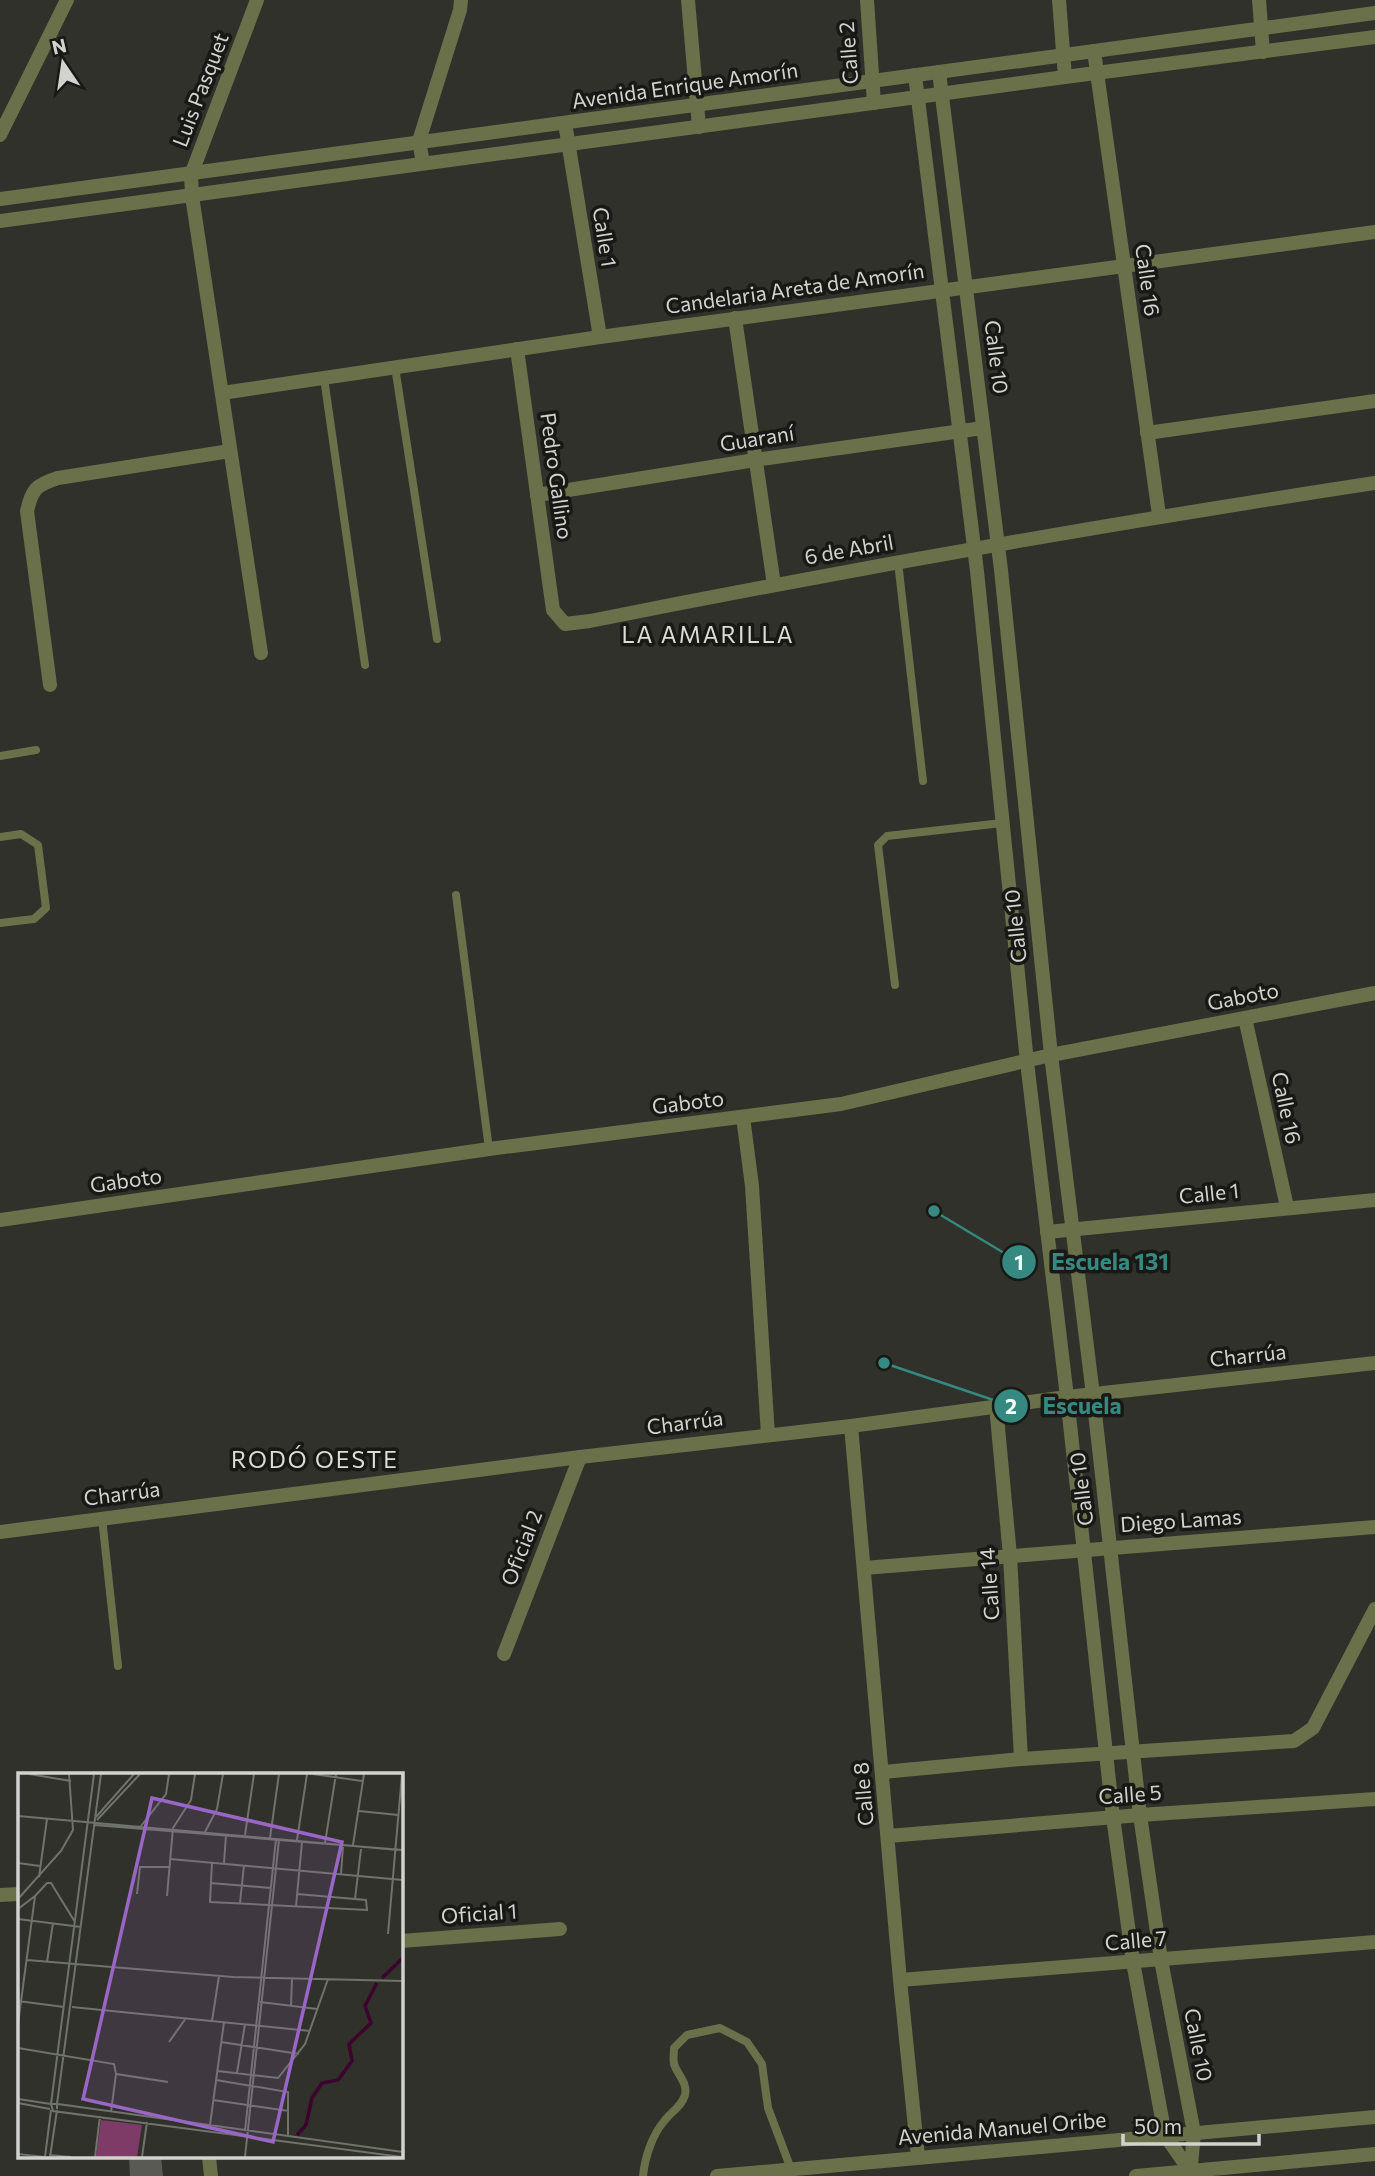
<svg xmlns="http://www.w3.org/2000/svg" width="1375" height="2176" font-family="Commissioner,sans-serif">
<style>
.building{fill:#595a53}
.lines{fill:none;stroke-linecap:round;stroke-linejoin:round}
.service{stroke:#6a704a;stroke-width:8}
.minor{stroke:#6a704a;stroke-width:14}
.tertiary{stroke:#6a704a;stroke-width:14}
.labels{text-anchor:middle;stroke-width:7;stroke-linejoin:round;paint-order:stroke}
.street-label{font-size:21px;fill:#d2d3cf;stroke:#181815}
.neighbourhood-label{font-size:23px;letter-spacing:2px;fill:#dcded6;stroke:#181815}
.inset-river{fill:none;stroke:#3d032e;stroke-width:3.5}
.inset-road{fill:none;stroke:#70726c;stroke-width:2}
.view{fill:#9966c5;fill-opacity:0.15;stroke:#9966c5;stroke-width:3.5}
.inset-edge{fill:none;stroke:#d2d3cf;stroke-width:3.5}
.leader{fill:none;stroke:#368981;stroke-width:2.5}
.callout-dot{fill:#368981;stroke:#181815;stroke-width:2.5}
.mark-label{font-size:21px;text-anchor:middle;font-weight:bold;fill:#fff}
.callout-label{font-size:23px;text-anchor:middle;font-weight:bold;fill:#368981;stroke:#181815;stroke-width:7;stroke-linejoin:round;paint-order:stroke}
</style>
<rect width="100%" height="100%" fill="#2f312a"/>
<path class="building" d="M129 2157H161L163 2176H130Z"/>
<g class="lines">
<g class="service">
<path d="M395 367 437 639"/>
<path d="M324 378 365 665"/>
<path d="M898 562 923 781"/>
<path d="M0 756 36 750"/>
<path d="M0 837 21 834 38 845 46 908 34 919 0 923"/>
<path d="M456 895 489 1149"/>
<path d="M895 985 878 845 887 836 1002 823"/>
<path d="M102 1518 118 1666"/>
<path d="M643 2176C645 2157 652 2135 665 2120 671 2112 682 2106 685 2095 688 2083 677 2074 674 2064 673 2059 674 2053 674 2048L687 2035 720 2028 747 2042 762 2064 768 2108 791 2169"/>
</g>
<g class="minor">
<path d="M257 0 191 175 192 196 261 653"/>
<path d="M688 0 699 127"/>
<path d="M867 0 874 103"/>
<path d="M1059 0 1065 77"/>
<path d="M1259 0 1263 52"/>
<path d="M1094 51 1159 515"/>
<path d="M939 72 1001 570 1051 1055 1093 1395 1140 1815 1161 1960 1194 2133 1190 2176"/>
<path d="M915 75 977 571 1027 1062 1067 1397 1113 1817 1133 1962 1165 2135 1190 2171"/>
<path d="M565 123 600 337"/>
<path d="M0 135 67 0"/>
<path d="M423 163 419 141 460 10 461 0"/>
<path d="M735 318 774 585"/>
<path d="M517 349 553 610 565 624 590 621C851 569 1112 523 1375 483"/>
<path d="M222 393 600 337 1375 232"/>
<path d="M1147 433 1375 401"/>
<path d="M537 495 755 460 983 428"/>
<path d="M50 685 27 511C32 489 36 485 58 478L230 451"/>
<path d="M1245 1018 1287 1207"/>
<path d="M743 1117 752 1186 768 1435"/>
<path d="M0 1220 489 1149 841 1104 1051 1055 1375 993"/>
<path d="M1047 1232 1375 1200"/>
<path d="M996 1406 1010 1556 1021 1759"/>
<path d="M851 1426 900 1980 918 2157"/>
<path d="M0 1532 580 1457 851 1426 1067 1397 1375 1363"/>
<path d="M864 1568 1375 1527"/>
<path d="M504 1654 580 1457"/>
<path d="M883 1772 1021 1759 1294 1741 1313 1728 1375 1609"/>
<path d="M888 1836 1140 1815 1375 1799"/>
<path d="M0 1895 19 1894"/>
<path d="M401 1941 560 1929"/>
<path d="M900 1980 1375 1942"/>
<path d="M209 2157 211 2176"/>
</g>
<g class="tertiary">
<path d="M0 199 1375 13"/>
<path d="M0 221 1065 77 1375 37"/>
<path d="M717 2176 1375 2117"/>
<path d="M1136 2176 1375 2154"/>
</g>
</g>
<g class="labels">
<g class="street-label">
<text transform="translate(849 53) rotate(-94)" y="7">Calle 2</text>
<text transform="translate(685 86) rotate(-8)" y="7">Avenida Enrique Amorín</text>
<text transform="translate(201 90) rotate(-69)" y="7">Luis Pasquet</text>
<text transform="translate(604 237) rotate(81)" y="7">Calle 1</text>
<text transform="translate(1147 280) rotate(82)" y="7">Calle 16</text>
<text transform="translate(795 289) rotate(-8)" y="7">Candelaria Areta de Amorín</text>
<text transform="translate(996 357) rotate(83)" y="7">Calle 10</text>
<text transform="translate(757 439) rotate(-9)" y="7">Guaraní</text>
<text transform="translate(556 476) rotate(82)" y="7">Pedro Gallino</text>
<text transform="translate(849 550) rotate(-10)" y="7">6 de Abril</text>
<text transform="translate(1016 926) rotate(-96)" y="7">Calle 10</text>
<text transform="translate(1243 997) rotate(-11)" y="7">Gaboto</text>
<text transform="translate(688 1103) rotate(-7)" y="7">Gaboto</text>
<text transform="translate(1286 1108) rotate(78)" y="7">Calle 16</text>
<text transform="translate(126 1181) rotate(-8)" y="7">Gaboto</text>
<text transform="translate(1209 1194) rotate(-6)" y="7">Calle 1</text>
<text transform="translate(1248 1356) rotate(-6)" y="7">Charrúa</text>
<text transform="translate(685 1423) rotate(-7)" y="7">Charrúa</text>
<text transform="translate(1082 1489) rotate(-97)" y="7">Calle 10</text>
<text transform="translate(122 1494) rotate(-7)" y="7">Charrúa</text>
<text transform="translate(1181 1521) rotate(-4)" y="7">Diego Lamas</text>
<text transform="translate(522 1548) rotate(-69)" y="7">Oficial 2</text>
<text transform="translate(990 1584) rotate(-94)" y="7">Calle 14</text>
<text transform="translate(864 1794) rotate(-95)" y="7">Calle 8</text>
<text transform="translate(1130 1795) rotate(-4)" y="7">Calle 5</text>
<text transform="translate(479 1914) rotate(-4)" y="7">Oficial 1</text>
<text transform="translate(1136 1941) rotate(-5)" y="7">Calle 7</text>
<text transform="translate(1198 2045) rotate(79)" y="7">Calle 10</text>
<text transform="translate(1002 2129) rotate(-5)" y="7">Avenida Manuel Oribe</text>
</g>
<g class="neighbourhood-label">
<text x="708" y="643">LA AMARILLA</text>
<text x="315" y="1468">RODÓ OESTE</text>
</g>
</g>
<g transform="translate(18 1773)">
<rect width="385" height="385" fill="#2f312a"/>
<path d="M83 347 124 352 119 384H78Z" fill="#7e3b68"/>
<path class="inset-river" d="M364 205 385 185M279 362 288 352 294 325 304 310 320 307 334 288 331 271 353 250 347 233 359 210"/>
<path class="inset-road" d="M11 1 53 8M295 1 344 8M341 38 380 42M0 43 380 77M78 44 116 1M79 47 122 1M76 52 385 77M123 53 148 21 151 1M187 59 199 36 205 1M227 62 236 1M252 65 261 1M279 67 289 1M307 70 318 1M335 72 346 1M152 86 385 107M194 89 192 129 349 137 348 127 279 121M0 90 22 93M206 90 208 62M323 101 325 74M21 104 29 46M192 110 253 115M119 121 122 94H151M149 123 155 55 173 27 177 1M0 126 43 78 55 57 51 1M337 126 343 76M222 130 226 92M278 133 284 69M0 136 17 123M0 146 63 154M370 161 384 1M9 187 215 204 385 208M29 189 35 150M0 228 46 234M242 229 299 236M273 233 274 205M54 234 292 258M194 248 201 203M0 251 17 123 29 110H33L57 149M151 269 168 245M203 269 281 281M0 275 96 291 98 301M200 298 260 305 287 271 310 206M219 300 227 251M198 307 270 319V362M0 326 33 331M195 327 271 338M0 330 32 336M33 331 76 1M39 331 83 1M40 331 385 379M39 336V331H33L35 338 384 384M93 339 98 301 150 309M192 352 206 249M227 358 258 66M0 381 26 384M31 382 53 384M27 384 33 337M32 384 39 337M77 384 82 343M124 384 129 349M227 384 261 67"/>
<path class="view" d="M134 25 324 69 255 369 65 326Z"/>
<rect width="385" height="385" class="inset-edge"/>
</g>
<path class="leader" d="M934 1211L1019 1262M884 1363L1011 1406"/>
<g class="callout-dot">
<circle cx="934" cy="1211" r="7"/>
<circle cx="884" cy="1363" r="7"/>
<circle cx="1019" cy="1262" r="18"/>
<circle cx="1011" cy="1406" r="18"/>
</g>
<g class="mark-label">
<text x="1019" y="1270">1</text>
<text x="1011" y="1414">2</text>
</g>
<g class="callout-label">
<text x="1110" y="1270">Escuela 131</text>
<text x="1082" y="1414">Escuela</text>
</g>
<g transform="translate(63 63) rotate(347)" stroke="#181815" stroke-width="5" paint-order="stroke">
<path d="M0-5L12 26L0 18L-12 26Z" fill="#d2d3cf"/>
<text y="-10" font-size="19" font-weight="bold" text-anchor="middle" fill="#d2d3cf">N</text>
</g>
<path d="M1123 2134v10h136v-10" fill="none" stroke="#d2d3cf" stroke-width="3.5"/>
<text x="1134" y="2134" font-size="21" fill="#d2d3cf" stroke="#181815" stroke-width="5" paint-order="stroke">50 m</text>
</svg>
